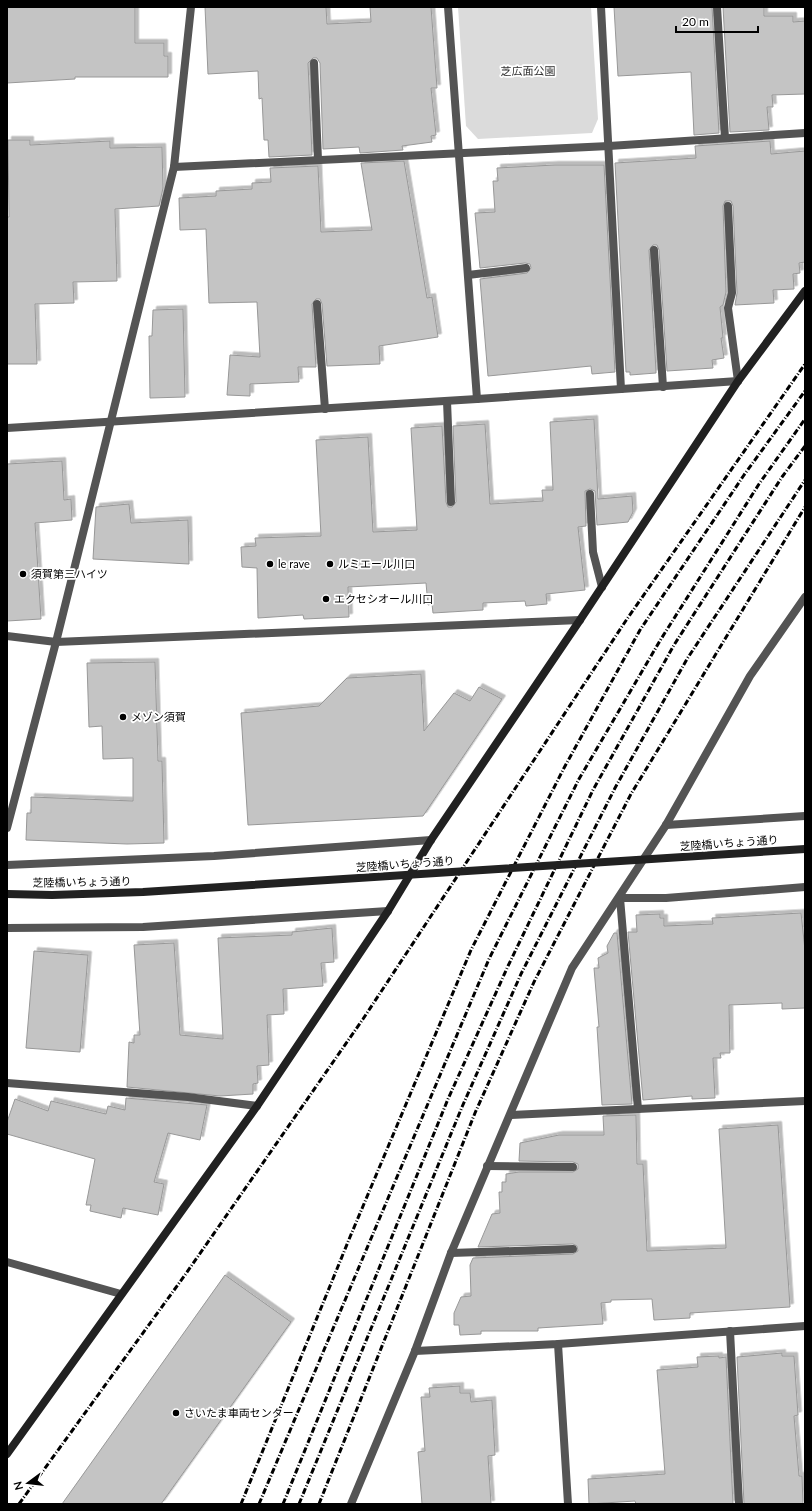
<svg xmlns="http://www.w3.org/2000/svg" width="812" height="1511" font-family="Lato,'Noto Sans JP',sans-serif">
<style>
.green{fill:#dbdbdb}
.building{fill:#c4c4c4;stroke:#989898;filter:url(#shadow)}
.lines{fill:none;stroke-linecap:round;stroke-linejoin:round}
.lane{stroke:#545454;stroke-width:8}
.street{stroke:#545454;stroke-width:8}
.secondary{stroke:#212121;stroke-width:8}
.rail{stroke:#000;stroke-width:3;stroke-dasharray:6 2 1 2;stroke-linecap:butt}
.secondary-bridge{stroke:#212121;stroke-width:8}
.poi-dot{fill:#000;stroke:#fff;stroke-width:1.5}
.labels{text-anchor:middle;stroke-width:3.5;stroke-linejoin:round;paint-order:stroke}
.park-label{font-size:11px;fill:#323232;stroke:#fff}
.poi-label{font-size:11px;fill:#000;stroke:#fff;text-anchor:start}
.street-label{font-size:11px;fill:#000;stroke:#fff}
</style>
<defs>
<filter id="shadow"><feDropShadow dx="3.5" dy="-3.5" stdDeviation="0" flood-color="#0004"/></filter>
</defs>
<rect width="100%" height="100%" fill="#fff"/>
<path class="green" d="M458 7H591L598 119 592 133 478 139 466 126Z"/>
<g class="building">
<path d="M7 7H135V43H164V56H168V77H75V79L7 83Z"/>
<path d="M205 7H326L327 24 371 22 370 7H431L437 88H431L436 135 431 136 432 142 402 146 403 150 360 153 359 147 323 149 320 63 317 58H313L308 63 312 155 269 157 268 140H264L262 98 259 99 258 71 208 74Z"/>
<path d="M614 7H712L719 133 694 135 691 72 618 76Z"/>
<path d="M723 7H764V16H793V22L805 21V94L772 95 773 107H767L769 130 730 132Z"/>
<path d="M8 140H30V145L110 141V148L162 147 163 188 159 206 115 209 117 281 73 282 74 303 35 304 37 364H7V217H9Z"/>
<path d="M770 141 771 154 805 151V262L799 263 800 273 793 274 794 289 773 290 774 303 735 305 737 293 733 206 731 201H725L723 206 726 292 723 305 720 307 723 338H721L724 358 712 360 713 368 667 371 659 250 657 245H653L649 250 656 371V373L630 375V372H626L615 163 696 158 695 146Z"/>
<path d="M404 161 427 298 432 297 438 337 379 346 380 364 327 366 322 304 320 299H316L312 304 316 367H298L299 382 250 384V396L227 395 230 355 260 357 257 302 209 303 206 229 180 230 179 198 216 196V191L252 189V183L271 182 270 168 318 166 321 232 372 230 361 163Z"/>
<path d="M555 165H604L615 372 592 374 591 366 488 376 480 279 527 273 531 268 530 264 525 263 480 268 475 213 495 212 493 181H498L497 168Z"/>
<path d="M183 309 185 397 150 398 149 336H152L153 310Z"/>
<path d="M594 419 598 499 632 496 633 512 628 522 597 525 595 491 590 489 585 491 586 526 578 527 585 590 546 594 547 604 526 606 525 601 483 603V610L433 613 432 604 428 605 426 583 348 587 349 617 304 619 303 615 258 618 257 568 242 567 241 547 256 546 255 538 321 536 316 440 368 437 373 532 417 530 411 428 442 426 446 502 448 507H452L456 502 453 426 485 424 490 504 543 501 542 490H553L550 422Z"/>
<path d="M62 461 64 500 71 499 72 520 35 523 41 619 7 621V464Z"/>
<path d="M129 504 131 523 188 520 189 564 93 559 96 507Z"/>
<path d="M155 662 158 761H162L164 843 127 844 26 840 27 813H31V797L133 801V758L103 759 102 726 89 727 87 663Z"/>
<path d="M421 674 424 731 454 693 470 701 479 687 502 699 423 816 248 825 241 713 319 706 347 678Z"/>
<path d="M801 913 805 950V1008L782 1009V1003L729 1005 730 1053H720L721 1058H713L715 1098 692 1099V1096L643 1100 628 932H637L636 915 660 914V918H664V926L713 924 712 918Z"/>
<path d="M332 928 334 962 321 963 323 986 283 989 284 1014 267 1015 269 1065 257 1066 258 1083 253 1084V1094L220 1096 127 1087 129 1042 134 1043V1035H140L134 945 174 943 180 1035 223 1039 218 938 292 935V932Z"/>
<path d="M614 933H617L632 1104 602 1105 597 1027H599L594 968H599L598 958 608 953 607 946Z"/>
<path d="M34 951 88 955 80 1052 26 1048Z"/>
<path d="M126 1098 207 1105 200 1140 168 1133 154 1182 164 1184 158 1215 123 1208 121 1218 90 1211 91 1205H86L95 1159 7 1134V1122L15 1099 48 1111 51 1101 106 1114 108 1106 125 1110Z"/>
<path d="M636 1115 637 1164H643L647 1251 726 1248 719 1129 778 1125 790 1307 690 1313V1318L654 1320 652 1299 611 1300V1302L601 1303 603 1324 538 1328V1331H481V1334L460 1335 459 1325H454V1313L461 1297 471 1296 470 1265 473 1258 573 1254 578 1251 577 1246 573 1244 478 1247 492 1214 500 1213 499 1192H502V1182H506V1174L519 1172H573L578 1169V1164L573 1162 519 1161 520 1143 559 1135H604L603 1116Z"/>
<path d="M225 1275 291 1322 161 1504H62Z"/>
<path d="M782 1353V1356H794L798 1415 794 1416 799 1476H802L803 1504H744L737 1357Z"/>
<path d="M719 1356V1358L726 1357 733 1504H636L635 1501 589 1504 588 1479 665 1474 657 1370 698 1367 697 1357Z"/>
<path d="M460 1386V1393H470L471 1402 492 1400 495 1455 488 1456 491 1504H422L418 1452 425 1451 421 1397H430L429 1388Z"/>
</g>
<g class="lines">
<g class="lane">
<path d="M314 63 318 160"/>
<path d="M728 206 732 293 728 308 738 381"/>
<path d="M654 250 663 387"/>
<path d="M468 275 526 268"/>
<path d="M317 304 325 409"/>
<path d="M447 401 451 502"/>
<path d="M590 494 593 552 602 587"/>
<path d="M620 898 638 1109"/>
<path d="M487 1166 573 1167"/>
<path d="M451 1253 573 1249"/>
<path d="M730 1331 739 1504"/>
</g>
<g class="street">
<path d="M448 7 477 399"/>
<path d="M601 7 621 389"/>
<path d="M717 7 725 138"/>
<path d="M174 167 609 146 805 133"/>
<path d="M7 428 477 399 738 381"/>
<path d="M7 636 56 642 580 620"/>
<path d="M666 825 805 816"/>
<path d="M7 828 56 642 174 167 191 7"/>
<path d="M7 865 214 856 431 840"/>
<path d="M620 898H666L805 887"/>
<path d="M7 928 143 927 388 911"/>
<path d="M7 1083 188 1097 257 1106"/>
<path d="M511 1115 805 1101"/>
<path d="M7 1262 121 1294"/>
<path d="M558 1344 568 1504"/>
<path d="M415 1351 558 1344 805 1326"/>
<path d="M351 1504 415 1351 451 1253 572 968 666 825 750 676 805 597"/>
</g>
<path class="secondary" d="M7 1454 257 1106 388 911 431 840 580 620 738 381 805 291"/>
<g class="rail">
<path d="M19 1504 185 1275 363 1019 627 619 805 364"/>
<path d="M241 1504 350 1237 471 950 564 768 640 630 744 475 805 391"/>
<path d="M259 1504 489 959 579 779 661 639 759 484 805 419"/>
<path d="M283 1504 448 1099 508 966 593 790 674 645 782 477 805 446"/>
<path d="M299 1504 462 1107 521 974 615 788 687 659 805 480"/>
<path d="M319 1504 475 1113 534 982 631 794 805 507"/>
</g>
<path class="secondary-bridge" d="M7 894 52 895 143 892 805 849"/>
</g>
<g class="poi-dot">
<circle cx="270" cy="564" r="4"/>
<circle cx="330" cy="564" r="4"/>
<circle cx="23" cy="574" r="4"/>
<circle cx="326" cy="599" r="4"/>
<circle cx="123" cy="717" r="4"/>
<circle cx="176" cy="1413" r="4"/>
</g>
<g class="labels">
<g class="park-label">
<text x="528" y="75">芝広面公園</text>
</g>
<g class="poi-label">
<text x="278" y="568">le rave</text>
<text x="338" y="568">ルミエール川口</text>
<text x="31" y="578">須賀第三ハイツ</text>
<text x="334" y="603">エクセシオール川口</text>
<text x="131" y="721">メゾン須賀</text>
<text x="184" y="1417">さいたま車両センター</text>
</g>
<g class="street-label">
<text transform="translate(729 843) rotate(-4)" y="4">芝陸橋いちょう通り</text>
<text transform="translate(405 864) rotate(-4)" y="4">芝陸橋いちょう通り</text>
<text transform="translate(82 882) rotate(-1)" y="4">芝陸橋いちょう通り</text>
</g>
</g>
<rect width="812" height="1511" fill="none" stroke="#000000" stroke-width="16"/>
<g transform="translate(28 1483) rotate(255)" stroke="#ffffff" stroke-width="3" paint-order="stroke">
<path d="M0-3L7 15L0 10L-7 15Z" fill="#000000"/>
<text y="-6" font-size="11" font-weight="bold" text-anchor="middle" fill="#000000">N</text>
</g>
<path d="M676 26v6h82v-6" fill="none" stroke="#000000" stroke-width="2"/>
<text x="682" y="26" font-size="12" fill="#000000" stroke="#ffffff" stroke-width="3" paint-order="stroke">20 m</text>
</svg>
